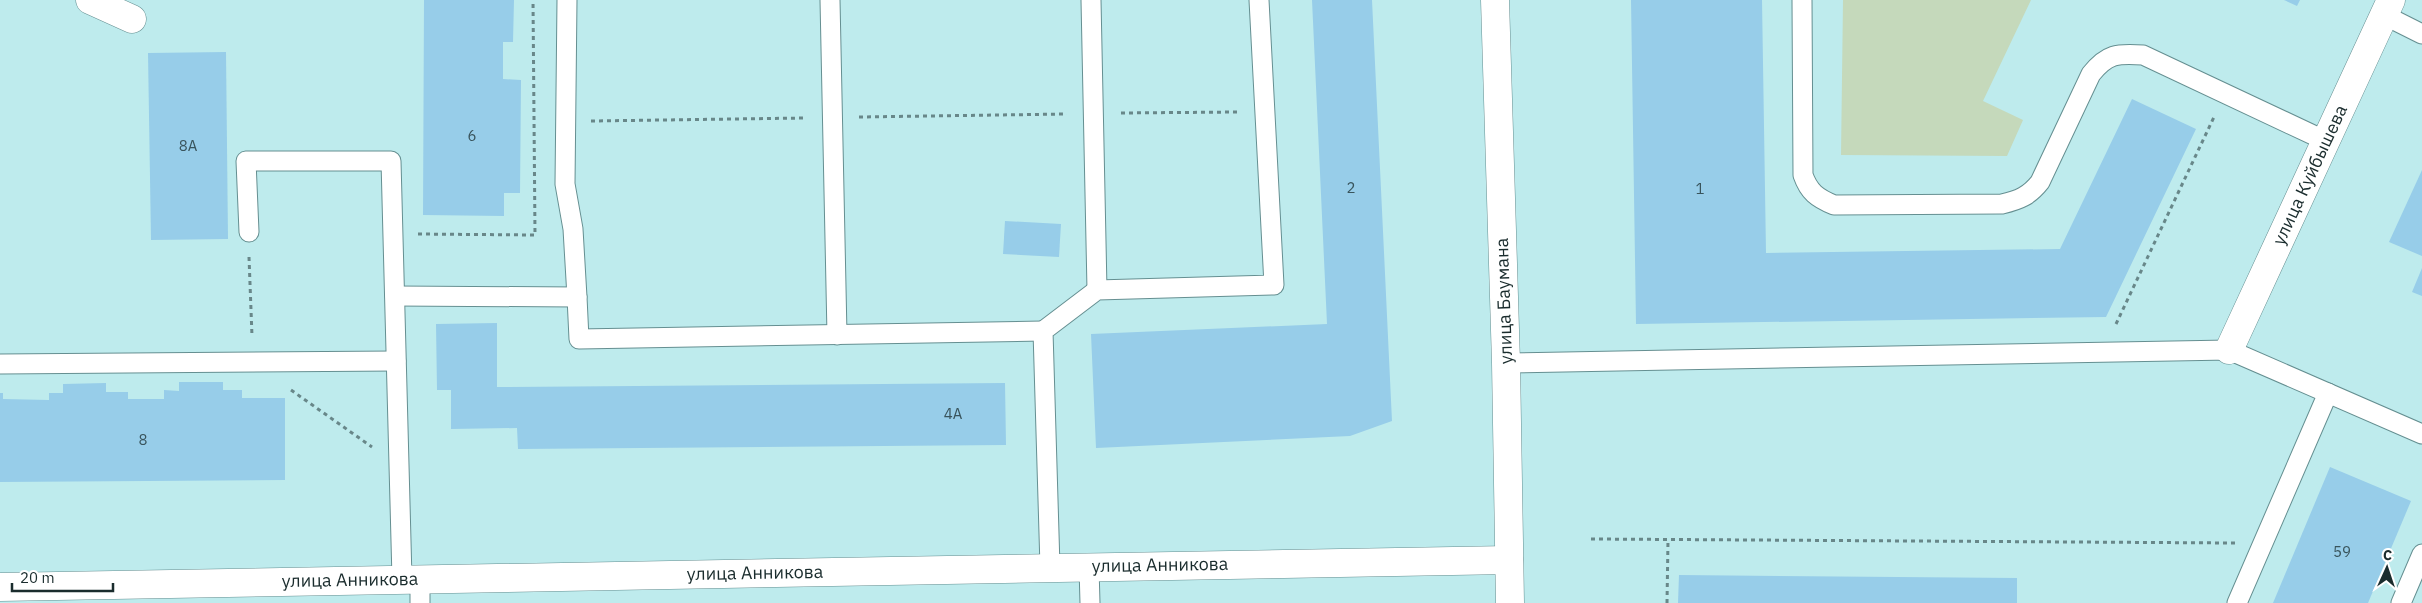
<svg xmlns="http://www.w3.org/2000/svg" width="2422" height="603" font-family="'IBM Plex Sans',sans-serif">
<style>
.green{fill:#c5d9bb}
.building{fill:#97cde9}
.lines{fill:none;stroke-linecap:round;stroke-linejoin:round}
.lane-casing{stroke:#658f91;stroke-width:21}
.street-casing{stroke:#658f91;stroke-width:29}
.secondary-casing{stroke:#658f91;stroke-width:29}
.path{stroke:#688789;stroke-width:3;stroke-dasharray:4 4;stroke-linecap:butt}
.lane{stroke:#fff;stroke-width:19}
.street{stroke:#fff;stroke-width:28}
.secondary{stroke:#fff;stroke-width:28}
.labels{text-anchor:middle;stroke-width:4;stroke-linejoin:round;paint-order:stroke}
.number-label{font-size:15px;fill:#39545c}
.street-label{font-size:18px;fill:#1a2c2d;stroke:#fff}
</style>
<rect width="100%" height="100%" fill="#beebed"/>
<path class="green" d="M1843 0H2031L1983 101 2023 120 2007 156 1841 155Z"/>
<g class="building">
<path d="M424 0H514L513 42H503V79L521 80 520 193H504V216L423 215Z"/>
<path d="M1312 0H1372L1392 421 1350 436 1096 448 1091 334 1327 324Z"/>
<path d="M1631 0H1762L1766 253 2060 249 2132 99 2196 129 2106 317 1636 324Z"/>
<path d="M2284 0H2300L2297 6Z"/>
<path d="M226 52 228 239 151 240 148 53Z"/>
<path d="M2422 170V256L2389 242Z"/>
<path d="M1005 221 1061 224 1059 257 1003 254Z"/>
<path d="M2422 268V296L2412 292Z"/>
<path d="M497 323V387L1005 383 1006 445 518 449 517 428 451 429V390H437L436 324Z"/>
<path d="M179 382H223V390H242V398H285V480L0 482V393H3V399L49 400V393H63V384L106 383V392H128V399H164V390L179 391Z"/>
<path d="M2330 467 2411 501 2368 603H2273Z"/>
<path d="M1679 575 2017 578V603H1678Z"/>
</g>
<g class="lines">
<g class="lane-casing">
<g id="lane">
<path d="M830 0 837 335"/>
<path d="M1091 0 1097 290"/>
<path d="M1802 0 1803 175C1809 192 1817 198 1834 205L2002 204C2019 200 2029 196 2040 182L2091 74C2107 54 2117 53 2143 55L2326 141"/>
<path d="M2384 15 2422 34"/>
<path d="M249 232 246 161H391L402 579"/>
<path d="M395 296 577 297 573 229 565 184 567 0"/>
<path d="M577 297 579 339 1043 331"/>
<path d="M1506 363 2229 350 2422 434"/>
<path d="M0 364 396 361"/>
<path d="M1050 567 1043 331 1097 290 1274 285 1259 0"/>
<path d="M1089 567 1090 603"/>
<path d="M420 579V603"/>
<path d="M2237 603 2328 393"/>
<path d="M2401 603 2422 554"/>
</g>
</g>
<g class="street-casing">
<g id="street">
<path d="M90 0 132 19"/>
<path d="M2229 350 2391 0"/>
</g>
</g>
<g class="secondary-casing">
<g id="secondary">
<path d="M1495 0 1506 363 1510 603"/>
<path d="M0 587 1509 560"/>
</g>
</g>
<g class="path">
<path d="M1121 113 1237 112"/>
<path d="M859 117 1067 114"/>
<path d="M591 121 805 118"/>
<path d="M418 234 535 235 533 0"/>
<path d="M249 257 252 336"/>
<path d="M2116 324 2214 117"/>
<path d="M291 390 372 447"/>
<path d="M1591 539 2235 543"/>
<path d="M1667 603 1668 540"/>
</g>
<use href="#lane" class="lane"/>
<use href="#street" class="street"/>
<use href="#secondary" class="secondary"/>
</g>
<g class="labels">
<g class="number-label">
<text x="472" y="141">6</text>
<text x="188" y="151">8А</text>
<text x="1351" y="193">2</text>
<text x="1700" y="194">1</text>
<text x="953" y="419">4А</text>
<text x="143" y="445">8</text>
<text x="2342" y="557">59</text>
</g>
<g class="street-label">
<text transform="translate(2310 175) rotate(-65)" y="6">улица Куйбышева</text>
<text transform="translate(1504 301) rotate(-92)" y="6">улица Баумана</text>
<text transform="translate(1160 565) rotate(-1)" y="6">улица Анникова</text>
<text transform="translate(755 573) rotate(-1)" y="6">улица Анникова</text>
<text transform="translate(350 580) rotate(-1)" y="6">улица Анникова</text>
</g>
</g>
<g transform="translate(2387 568) rotate(3)" stroke="#ffffff" stroke-width="4" paint-order="stroke">
<path d="M0-4L9 19L0 12L-9 19Z" fill="#1a2c2d"/>
<text y="-8" font-size="14" font-weight="bold" text-anchor="middle" fill="#1a2c2d">С</text>
</g>
<path d="M12 583v8h101v-8" fill="none" stroke="#1a2c2d" stroke-width="2.5"/>
<text x="20" y="583" font-size="15" fill="#1a2c2d" stroke="#ffffff" stroke-width="4" paint-order="stroke">20 m</text>
</svg>
